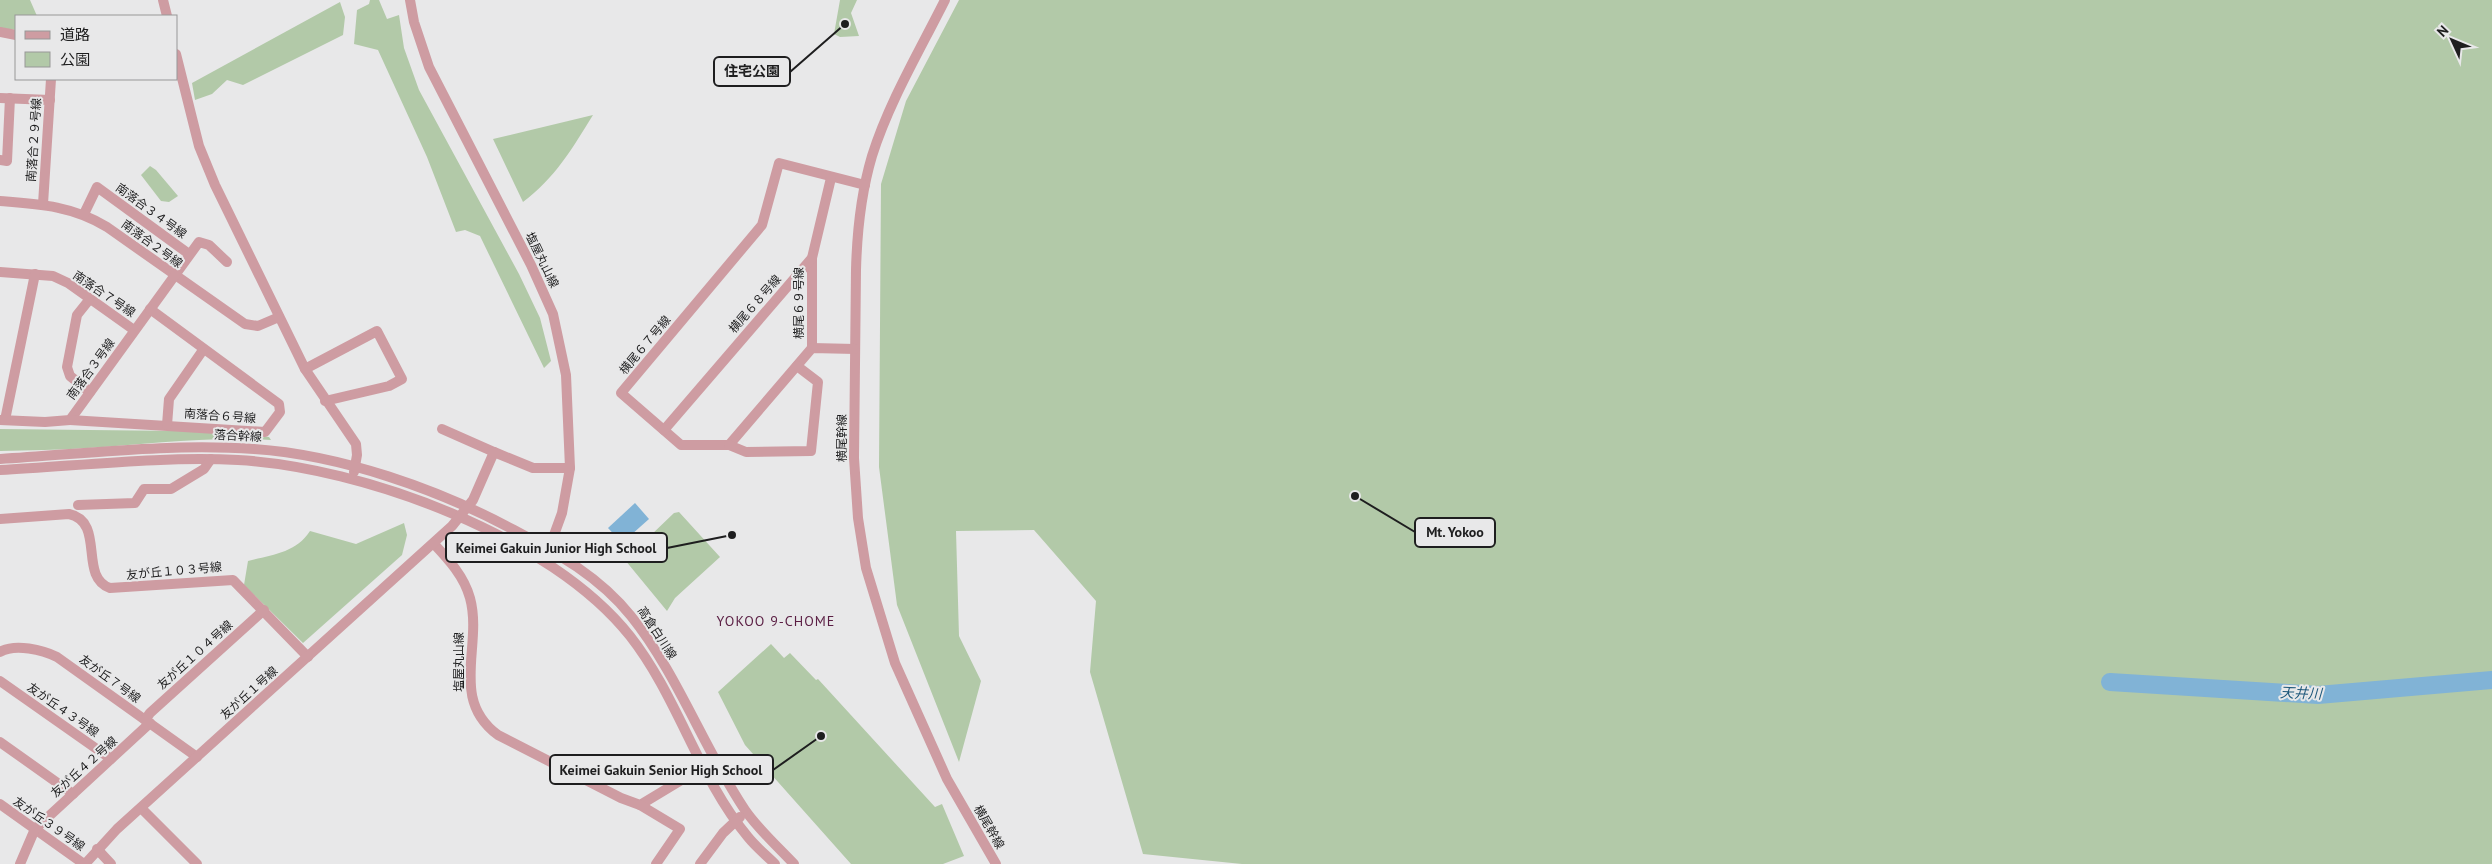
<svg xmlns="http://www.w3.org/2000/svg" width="2492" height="864" font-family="'PT Sans','Noto Sans JP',sans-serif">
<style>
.green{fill:#b2c9a8}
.water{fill:#81b3d6}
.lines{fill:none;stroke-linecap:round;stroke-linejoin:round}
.river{stroke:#81b3d6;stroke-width:18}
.minor{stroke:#ce9ca2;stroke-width:10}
.labels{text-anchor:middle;stroke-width:4;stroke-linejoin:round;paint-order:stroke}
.street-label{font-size:12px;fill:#1e1e1f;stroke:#e8e8e9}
.neighbourhood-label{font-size:14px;letter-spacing:1px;fill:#5a1e43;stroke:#e8e8e9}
.water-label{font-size:14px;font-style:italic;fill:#1d577a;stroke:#e8e8e9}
.leader{fill:none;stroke:#1e1e1f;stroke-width:2}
.callout-dot{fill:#1e1e1f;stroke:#e8e8e9;stroke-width:2}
.callout{fill:#e8e8e9;stroke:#1e1e1f;stroke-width:2}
.callout-label{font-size:14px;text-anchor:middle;font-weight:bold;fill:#1e1e1f}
</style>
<rect width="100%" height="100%" fill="#e8e8e9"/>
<g class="green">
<path d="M0 0H30L37 16H16V30L0 28Z"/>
<path d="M370 0H379L387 19 399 15 404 48 419 90 519 274 540 318 551 361 544 368 480 236 465 230 456 232 427 157 378 50 354 44 357 10 369 4Z"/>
<path d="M840 0H857L851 13 859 36 840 37 834 34Z"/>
<path d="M959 0H2492V864H1242L1143 854 1090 672 1096 601 1034 530 956 531 959 636 981 681 959 762 897 605 879 467 881 184 906 101Z"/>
<path d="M340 2 345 17 343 35 243 85 227 80 212 94 195 100 192 83Z"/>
<path d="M593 115C572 149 555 178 523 202L493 139Z"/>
<path d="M150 166 156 170 178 196 169 202 161 201 141 175Z"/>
<path d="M0 429 180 431 269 437 271 440C210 436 149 444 88 448 59 450 29 450 0 451Z"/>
<path d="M679 512 720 557 675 598 667 611 625 560 674 513Z"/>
<path d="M404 523 407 535 402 555 303 643 244 585 248 561C271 555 296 553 310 531L356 544Z"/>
<path d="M771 644 784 658 790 653 816 680 818 679 935 807 942 804 964 856 943 864H851L745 745 718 692Z"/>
</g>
<path class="water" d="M635 503 649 519 622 543 608 528Z"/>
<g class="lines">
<path class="river" d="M2110 682 2318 695 2492 680"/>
<g class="minor">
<path d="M163 0 167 16"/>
<path d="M410 0 414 22 429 67 531 265 553 314 566 375 570 468 562 513 554 535 543 552"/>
<path d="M945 0C920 50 889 102 872 156 861 193 857 231 856 270L854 458 858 518 866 568 895 663 947 779 996 864"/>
<path d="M0 32 16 35"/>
<path d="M176 54 199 146 215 185 305 369 356 444 357 455 354 472"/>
<path d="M0 98 50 100"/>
<path d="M0 160 7 161 10 98"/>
<path d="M0 201C39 204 73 206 107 227L245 324 258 326 279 317"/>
<path d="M43 204 51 79"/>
<path d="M84 214 97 187 189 254"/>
<path d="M0 272 53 276 68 283 134 330"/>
<path d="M89 300 77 315 67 367 70 376 90 392"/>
<path d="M812 348V258"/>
<path d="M855 349 812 348 729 445H681L621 393 762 225 779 163 865 185"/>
<path d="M305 369 377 331 402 379 389 386 325 401"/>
<path d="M0 420 45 422 70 420 199 242 209 245 227 262"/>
<path d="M5 420 35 274"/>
<path d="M70 420 265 432 280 412 279 404 150 309"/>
<path d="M167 425 169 399 203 350"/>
<path d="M442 429 494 452"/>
<path d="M664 430 812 258 831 178"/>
<path d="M729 445 746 452 811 451 818 382 797 366"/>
<path d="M0 459C84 454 170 443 254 449 341 455 438 489 514 530 557 553 600 577 631 616 677 673 704 749 745 810 758 829 778 847 794 864"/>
<path d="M0 470C77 466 162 456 238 460 363 467 551 536 630 636 678 697 698 777 748 837 756 847 766 855 775 864"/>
<path d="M78 505 135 503 144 489H171L204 469 211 459"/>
<path d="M0 519 69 514C106 522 78 577 110 588L233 580 308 657"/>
<path d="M434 544C448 559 464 576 470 598 483 646 449 699 498 735L621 798 640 805 703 767"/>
<path d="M0 652C15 643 43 650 57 657L197 757"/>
<path d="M0 681 111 759"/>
<path d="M145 720 150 713 264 610"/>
<path d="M0 742 73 794"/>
<path d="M0 804 84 864"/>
<path d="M640 805 680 829 656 864"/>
<path d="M141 808 197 864"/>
<path d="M97 849 111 864"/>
<path d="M20 864 35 829 150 723"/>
<path d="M85 864 117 829 452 526 473 500 494 452 533 468H570"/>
<path d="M700 864 723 833 740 817"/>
</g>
</g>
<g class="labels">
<g class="street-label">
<text transform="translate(34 140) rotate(-86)" y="4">南落合２９号線</text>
<text transform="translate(151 211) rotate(36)" y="4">南落合３４号線</text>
<text transform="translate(152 244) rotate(36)" y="4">南落合２号線</text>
<text transform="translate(542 260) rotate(64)" y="4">塩屋丸山線</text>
<text transform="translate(104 294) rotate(34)" y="4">南落合７号線</text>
<text transform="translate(799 303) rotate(-90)" y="4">横尾６９号線</text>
<text transform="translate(755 304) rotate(-49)" y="4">横尾６８号線</text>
<text transform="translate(645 345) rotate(-50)" y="4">横尾６７号線</text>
<text transform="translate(91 369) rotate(-54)" y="4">南落合３号線</text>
<text transform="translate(220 416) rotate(4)" y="4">南落合６号線</text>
<text transform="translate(238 436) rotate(3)" y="4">落合幹線</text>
<text transform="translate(842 438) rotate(-90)" y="4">横尾幹線</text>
<text transform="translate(174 571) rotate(-5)" y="4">友が丘１０３号線</text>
<text transform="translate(657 633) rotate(57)" y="4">高倉白川線</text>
<text transform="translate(195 655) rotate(-42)" y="4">友が丘１０４号線</text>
<text transform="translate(459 662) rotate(-90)" y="4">塩屋丸山線</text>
<text transform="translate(110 679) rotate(36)" y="4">友が丘７号線</text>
<text transform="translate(249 693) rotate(-42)" y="4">友が丘１号線</text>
<text transform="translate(63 710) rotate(35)" y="4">友が丘４３号線</text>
<text transform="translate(84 767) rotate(-42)" y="4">友が丘４２号線</text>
<text transform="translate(49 824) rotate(35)" y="4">友が丘３９号線</text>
<text transform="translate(989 827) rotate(60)" y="4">横尾幹線</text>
</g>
<g class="neighbourhood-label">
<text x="776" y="626">YOKOO 9-CHOME</text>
</g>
<g class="water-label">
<text transform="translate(2301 693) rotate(2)" y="5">天井川</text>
</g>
</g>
<path class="leader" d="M845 24L790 72M1355 496L1415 532M732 535L667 548M821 736L773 770"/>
<g class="callout-dot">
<circle cx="845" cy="24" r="5"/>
<circle cx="1355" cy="496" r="5"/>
<circle cx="732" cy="535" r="5"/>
<circle cx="821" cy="736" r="5"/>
</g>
<g class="callout">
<rect x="714" y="57" width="76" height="29" rx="5"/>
<rect x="1415" y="518" width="80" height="29" rx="5"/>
<rect x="446" y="533" width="221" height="29" rx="5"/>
<rect x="550" y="755" width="223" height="29" rx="5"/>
</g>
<g class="callout-label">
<text x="752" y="76">住宅公園</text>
<text x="1455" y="537">Mt. Yokoo</text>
<text x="556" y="553">Keimei Gakuin Junior High School</text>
<text x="661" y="775">Keimei Gakuin Senior High School</text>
</g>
<rect x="15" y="15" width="162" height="65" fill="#e8e8e9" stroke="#979798"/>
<rect x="25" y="31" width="25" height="8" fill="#ce9ca2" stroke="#979798"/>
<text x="60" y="40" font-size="15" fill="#1e1e1f">道路</text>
<rect x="25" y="52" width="25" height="15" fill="#b2c9a8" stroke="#979798"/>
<text x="60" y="65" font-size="15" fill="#1e1e1f">公園</text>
<g transform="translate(2452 40) rotate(314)" stroke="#e8e8e9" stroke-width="4" paint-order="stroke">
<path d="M0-4L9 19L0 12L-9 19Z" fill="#1e1e1f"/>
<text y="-8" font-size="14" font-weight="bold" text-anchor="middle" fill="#1e1e1f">N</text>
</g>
</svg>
